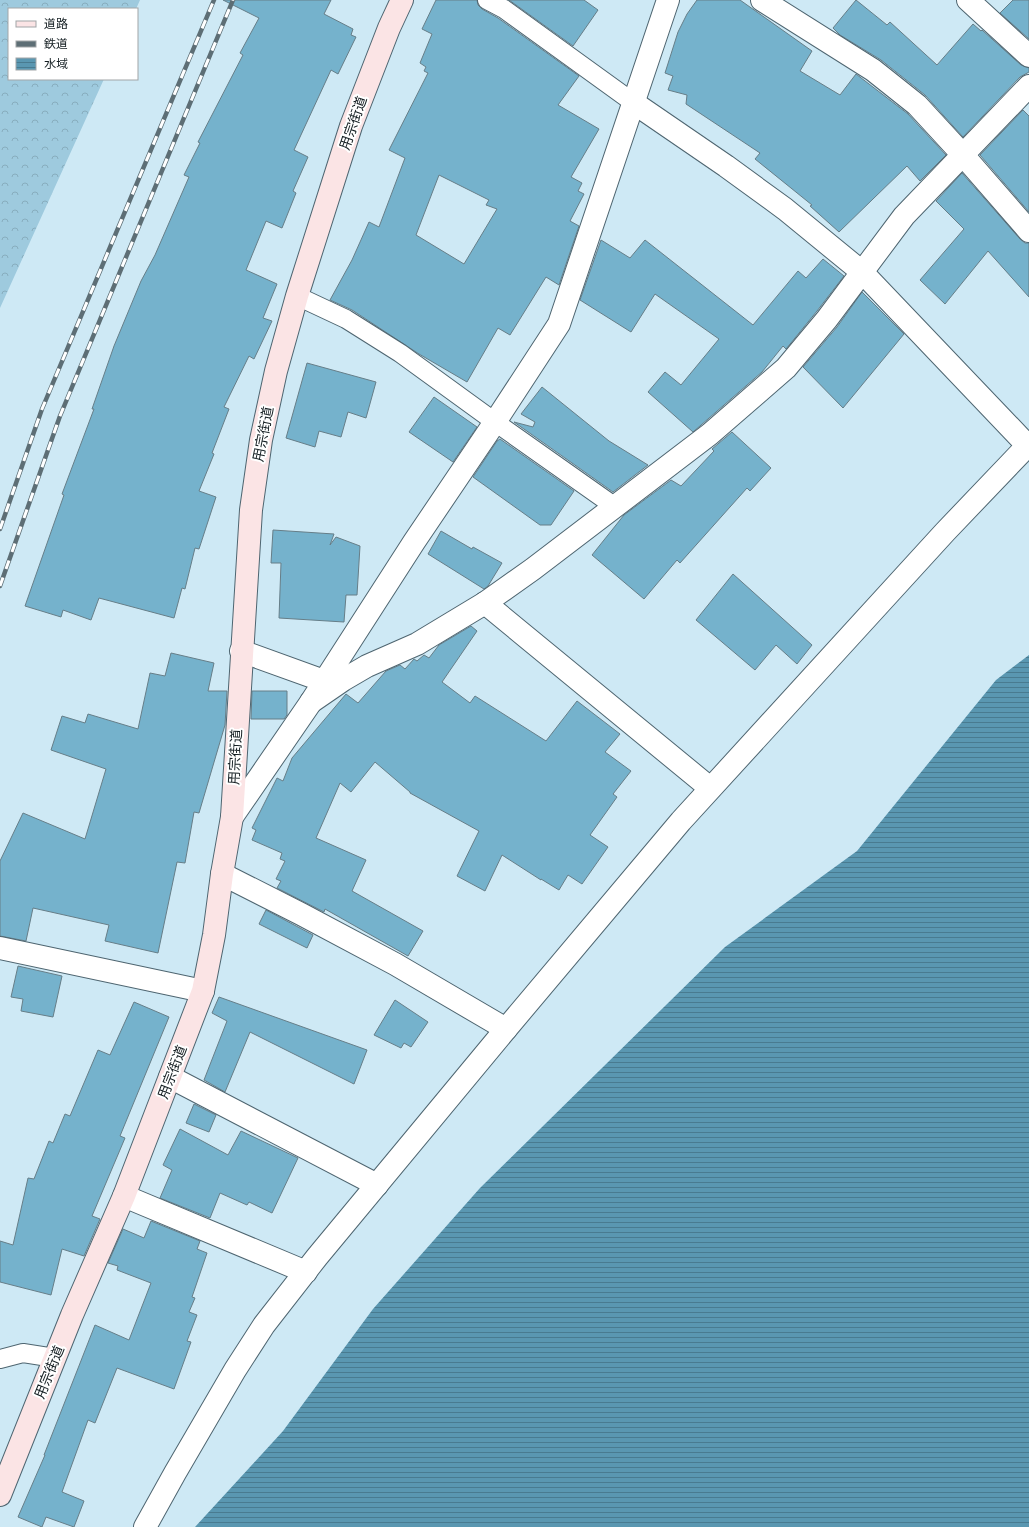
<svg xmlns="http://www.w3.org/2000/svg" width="1029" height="1527" font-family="Karla,'Noto Sans JP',sans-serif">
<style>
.forest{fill:url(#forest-crowns)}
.water{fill:url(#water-rules)}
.building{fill:#75b2cc;stroke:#667e88;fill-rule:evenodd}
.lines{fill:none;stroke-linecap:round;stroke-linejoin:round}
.service-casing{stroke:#4e6570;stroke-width:20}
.minor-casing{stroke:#4e6570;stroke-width:24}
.secondary-casing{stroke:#4e6570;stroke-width:24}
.service{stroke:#fff;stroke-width:18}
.minor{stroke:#fff;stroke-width:22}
.secondary{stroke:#fbe4e5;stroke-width:22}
.rail-casing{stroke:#5d6e75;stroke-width:4.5}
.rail{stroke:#fff;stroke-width:3;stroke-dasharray:9;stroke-linecap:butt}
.labels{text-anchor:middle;stroke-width:4;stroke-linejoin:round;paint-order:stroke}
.street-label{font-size:14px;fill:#141e22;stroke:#fff}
</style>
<defs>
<pattern id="forest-crowns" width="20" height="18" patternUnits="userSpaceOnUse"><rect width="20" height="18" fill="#9ecade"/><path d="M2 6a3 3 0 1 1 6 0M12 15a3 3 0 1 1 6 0" fill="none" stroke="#87adbe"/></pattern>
<pattern id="water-rules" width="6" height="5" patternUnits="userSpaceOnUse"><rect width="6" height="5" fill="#5a97b1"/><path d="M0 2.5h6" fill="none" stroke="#497b90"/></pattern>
</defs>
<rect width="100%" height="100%" fill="#cee9f5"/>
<path class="forest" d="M0 0H140L136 9H9V79H104L0 308Z"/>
<path class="water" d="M1029 655V1527H195L283 1431 373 1309 480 1188 725 947 857 851 996 680Z"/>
<g class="building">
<path d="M223 0H331L324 14 353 29 351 35 356 37 338 74 331 70 294 150 308 157 293 191 296 193 282 228 266 221 246 270 277 284 263 318 272 321 254 359 249 356 224 407 229 409 212 453 214 454 199 491 216 497 199 549 195 548 185 589 182 588 174 618 99 598 91 620 63 610 61 617 25 606 64 495 62 494 94 409H92L114 346 141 281 155 255 189 177 184 175 200 143 198 142 243 55 240 53 259 18Z"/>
<path d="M436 0H477L478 5 482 9 498 18 579 76 558 105 599 129 571 177 582 183 578 191 584 194 570 221 579 226 559 285 546 277 510 335 498 328 467 382 419 354 352 310 330 300 352 260 369 222 379 227 405 158 389 150 428 73 424 71 426 67 420 63 432 34 422 29ZM439 175 489 200 486 205 497 209 464 264 416 235Z"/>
<path d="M509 0H584L598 10 573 46Z"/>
<path d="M697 0H740L812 51 800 71 840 95 856 74 908 114 946 155 920 181 907 166 839 232 810 206 812 205 755 159 760 153 686 104 687 95 668 90 673 76 665 73 678 32 687 14Z"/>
<path d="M856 0 887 25 890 22 937 65 973 24 981 31 982 30 1021 65 1029 68V72L1020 77 963 137 925 95 881 60 840 35 833 28Z"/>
<path d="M1013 0H1029V39L1000 13Z"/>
<path d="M1023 110 1029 116V212L980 155Z"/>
<path d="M962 173 1020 239 1025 243H1029V297L988 251 945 304 920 280 964 229 936 201Z"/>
<path d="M601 240 630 258 645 240 753 325 798 271 806 278 823 259 844 276 817 311 786 349 783 346 762 372 693 432 648 392 665 372 681 385 719 339 655 294 631 332 580 300Z"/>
<path d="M862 292 904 334 843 408 803 367 837 327Z"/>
<path d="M307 363 376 382 366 418 348 412 341 437 319 431 315 447 286 438Z"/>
<path d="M542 387 609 441 648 465 613 492 514 422 533 427 535 422 521 414Z"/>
<path d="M434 397 477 427 453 462 409 432Z"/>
<path d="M732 432 771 468 750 491 747 488 680 563 677 560 644 599 592 555 624 515 671 480 681 486 714 451 712 449Z"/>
<path d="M500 439 574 491 551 525H540L473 477 497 441Z"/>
<path d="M273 530 334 534 330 545 336 537 360 546 357 595H346L344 622 279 618 281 563H271Z"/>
<path d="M441 531 472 549 473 547 502 563 488 586 484 589 428 554Z"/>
<path d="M733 574 812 645 797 664 776 645 755 670 696 620Z"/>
<path d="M471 626 477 631 442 682 470 703 475 696 546 741 577 701 620 734 605 752 631 771 613 794 617 797 590 835 608 847 582 884 568 875 559 890 541 879V880L502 855 485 891 457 876 479 831 410 793V792L375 762 351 792 340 783 316 838 366 860 352 891 423 931 408 956 325 909 324 912 277 888 281 881 276 879 285 861 280 859 282 853 252 840 256 830 252 828 277 778 283 781 292 758 346 694 358 703 386 671 400 665 405 669 414 659 417 661 424 655 429 658 439 645Z"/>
<path d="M171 653 214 663 208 691H227L225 725 199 813 194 812 185 863 177 862 158 953 105 941 109 925 33 908 26 941 0 936V861L23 813 85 839 106 769 51 750 62 716 85 723 88 714 138 729 150 673 165 676Z"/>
<path d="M252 691H287V715L284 719H251Z"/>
<path d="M266 910 313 935 307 948 259 924Z"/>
<path d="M18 966 62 976 53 1017 21 1011 23 999 11 997Z"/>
<path d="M219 997 367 1050 354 1084 250 1032 225 1092 204 1080 227 1021 212 1013Z"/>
<path d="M395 1000 428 1022 411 1047 404 1043 401 1048 374 1035Z"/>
<path d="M134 1002 169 1017 120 1136 125 1138 92 1216 100 1219 84 1256 62 1249 51 1295 0 1282V1241L13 1245 28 1178 34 1179 49 1141 53 1143 65 1114 70 1116 98 1050 110 1055Z"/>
<path d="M194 1104 216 1115 209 1132 186 1123Z"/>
<path d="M180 1129 228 1155 241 1131 298 1158 272 1213 249 1202 247 1205 220 1193 210 1218 160 1198 172 1170 163 1165Z"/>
<path d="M151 1221 200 1241 197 1249 207 1253 192 1297 195 1298 189 1312 197 1315 187 1341 191 1342 174 1389 117 1368 95 1423 88 1420 62 1492 84 1501 74 1527 46 1517 42 1527 18 1517 45 1455H44L95 1325 129 1340 151 1283 117 1270 118 1266 108 1263 123 1229 144 1238Z"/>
</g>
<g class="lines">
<g class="service-casing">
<g id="service">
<path d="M487 0 504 9 634 103"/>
<path d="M297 296 346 319 400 353 495 422 614 506"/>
<path d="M0 1359 23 1353 55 1358"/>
</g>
</g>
<g class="minor-casing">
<g id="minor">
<path d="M762 0 873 70 917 105 963 155 1029 231"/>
<path d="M968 0 1029 56"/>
<path d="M634 103 726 166 785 209 862 272 1027 445"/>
<path d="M485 603 710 788"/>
<path d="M241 651 324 681"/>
<path d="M311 702 343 680 367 666 417 644 485 603 533 569 710 434 786 368 827 319 904 216 1029 86"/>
<path d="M232 817 311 702 414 542 495 422 559 324 668 0"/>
<path d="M222 874 301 914 395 964 506 1029"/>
<path d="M0 948 203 991"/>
<path d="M170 1077 377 1185"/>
<path d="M124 1196 306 1272"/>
<path d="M145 1527 175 1473 235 1370 264 1325 317 1257 506 1029 681 821 945 532 1029 444"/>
</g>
</g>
<g class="secondary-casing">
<path id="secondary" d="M0 1495 72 1315 124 1196 203 991 214 935 222 874 232 817 251 510 261 440 276 371 297 296 351 126 389 28 402 0"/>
</g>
<use href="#service" class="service"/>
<use href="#minor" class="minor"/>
<use href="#secondary" class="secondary"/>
<g class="rail-casing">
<g id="rail">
<path d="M0 529 42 409 214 0"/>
<path d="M0 586 60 416 233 0"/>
</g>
</g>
<use href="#rail" class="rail"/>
</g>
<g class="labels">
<g class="street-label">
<text transform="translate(353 123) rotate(-71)" y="5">用宗街道</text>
<text transform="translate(263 434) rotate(-79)" y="5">用宗街道</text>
<text transform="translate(235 757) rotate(-87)" y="5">用宗街道</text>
<text transform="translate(172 1072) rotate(-69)" y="5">用宗街道</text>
<text transform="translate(49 1372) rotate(-68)" y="5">用宗街道</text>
</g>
</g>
<rect x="8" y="8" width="130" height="72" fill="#ffffff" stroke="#a1a5a7"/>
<rect x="16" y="21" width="20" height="6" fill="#fbe4e5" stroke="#a1a5a7"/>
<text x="44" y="28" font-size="12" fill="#141e22">道路</text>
<rect x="16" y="41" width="20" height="6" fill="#5d6e75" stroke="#a1a5a7"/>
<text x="44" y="48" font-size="12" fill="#141e22">鉄道</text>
<rect x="16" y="58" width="20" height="12" fill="url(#water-rules)" stroke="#a1a5a7"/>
<text x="44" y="68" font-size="12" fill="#141e22">水域</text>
</svg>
